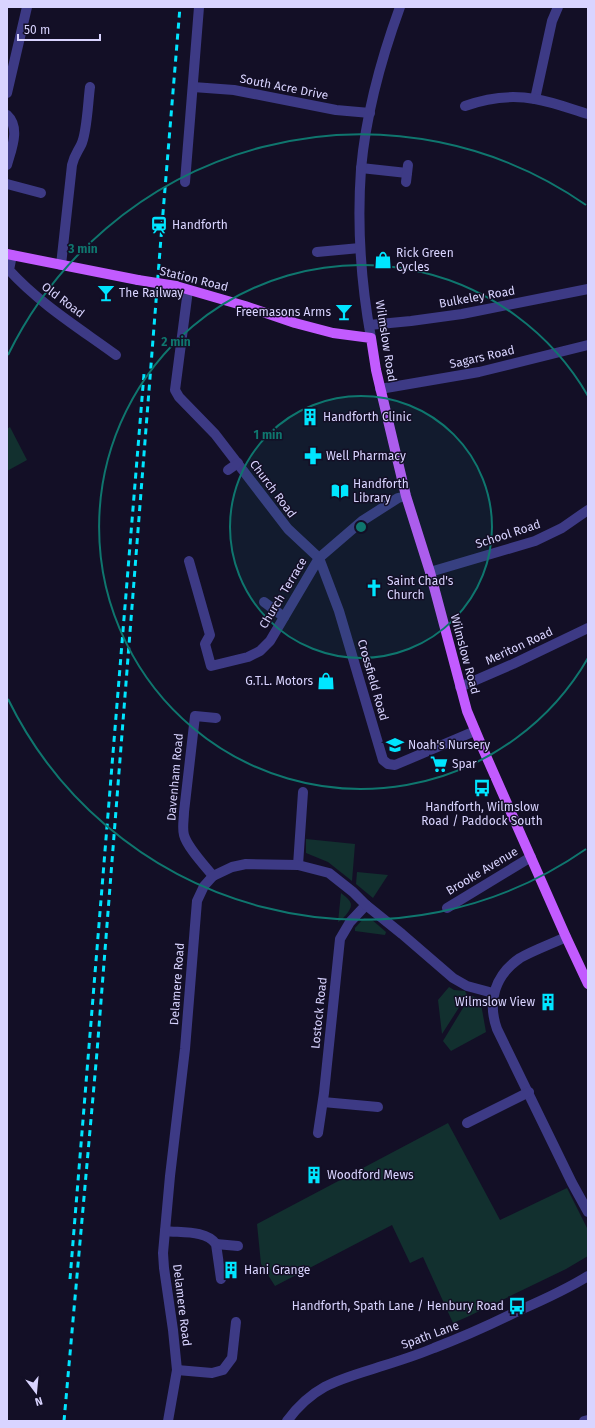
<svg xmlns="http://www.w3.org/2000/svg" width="595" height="1428" font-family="'Fira Sans',sans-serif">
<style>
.green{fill:#12302f}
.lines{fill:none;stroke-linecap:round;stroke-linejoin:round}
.minor{stroke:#3d3a85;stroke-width:10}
.major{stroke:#c25bff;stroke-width:10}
.rail{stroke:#00e5ff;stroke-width:3;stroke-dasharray:6 5;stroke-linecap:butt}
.major-bridge{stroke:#c25bff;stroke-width:10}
.ring{fill:none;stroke:#0f766e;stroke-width:2}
.labels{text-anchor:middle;stroke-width:3;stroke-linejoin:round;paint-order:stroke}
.street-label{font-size:12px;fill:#d9d4ff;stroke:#130f26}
.poi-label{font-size:12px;fill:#d9d4ff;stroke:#130f26;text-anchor:start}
.centre{fill:#0f766e;stroke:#130f26;stroke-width:2}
.ring-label{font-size:12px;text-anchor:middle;font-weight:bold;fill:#0f766e;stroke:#130f26;stroke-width:3;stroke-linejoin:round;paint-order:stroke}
</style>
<rect width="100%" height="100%" fill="#130f26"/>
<g class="green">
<path d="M10 427 27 460 7 471V429Z"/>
<path d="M306 839 355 844 352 881 328 862 306 853Z"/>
<path d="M357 872 388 875 373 898 356 884Z"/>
<path d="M341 893C351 901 355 904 346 915 343 918 342 920 338 922Z"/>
<path d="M364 918 371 919 386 932 385 935 355 931V928Z"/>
<path d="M449 987 454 990 465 991 467 995 442 1034 438 1000Z"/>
<path d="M472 996 477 998 481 1004 486 1032 451 1051 443 1041 469 998Z"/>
<path d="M448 1123 500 1220 567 1188 588 1230V1256L566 1269 467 1317 453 1323 423 1257 410 1263 392 1225 275 1286 261 1264 257 1224Z"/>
</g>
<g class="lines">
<g class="minor">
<path d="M193 87 234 90 336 110 370 113"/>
<path d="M7 93 27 7"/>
<path d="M535 99 552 21 558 7"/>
<path d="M465 106C487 98 512 95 535 99 553 102 571 109 588 114"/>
<path d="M7 115C21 128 11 150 7 165"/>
<path d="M361 168 407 173"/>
<path d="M185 182 199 7"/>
<path d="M406 182 408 165"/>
<path d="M7 184 41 193"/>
<path d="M317 252 360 248"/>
<path d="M12 255 9 270C40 304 79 328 116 355"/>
<path d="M61 265 72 165C74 156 77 153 81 145 87 134 88 101 90 87"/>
<path d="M188 290 175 390 179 397 215 434 288 529 319 558 339 611 383 760 388 764 395 765 475 731"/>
<path d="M369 325 411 321 462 314 588 289"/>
<path d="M371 338C361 283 357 225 361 169 366 114 381 59 400 7"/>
<path d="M380 389 479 372 588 345"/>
<path d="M228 470 238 463"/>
<path d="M189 561 210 635 205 644 211 666 248 657 260 651 270 641 319 558 362 521 398 498 406 496"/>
<path d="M430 572 535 541 562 528 588 510"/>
<path d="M264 602 284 617"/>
<path d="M460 687 513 664 588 628"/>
<path d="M298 865 303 792"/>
<path d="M213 876C205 866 187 847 184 835 182 828 184 819 184 812L195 716 216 718"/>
<path d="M447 908 531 857"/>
<path d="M566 937C551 944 534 950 520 958 495 975 487 1001 497 1029L572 1183 588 1212"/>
<path d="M323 1102 378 1107"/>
<path d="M467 1123 529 1092"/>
<path d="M318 1133 324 1093 340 939 350 922 366 905"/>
<path d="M165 1231C181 1233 206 1230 216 1244L221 1279"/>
<path d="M216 1244 238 1246"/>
<path d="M177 1370 212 1373 223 1370 232 1358 236 1322"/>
<path d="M168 1421 177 1370 173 1330 164 1268 163 1253 170 1176 185 1049 197 901 204 886 213 876 232 867 246 864 298 865 329 873 353 892 366 905 402 934 453 978 467 986 493 993"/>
<path d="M287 1421C313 1386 337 1380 376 1368 395 1362 415 1356 434 1348 463 1337 492 1324 520 1310 543 1300 567 1289 588 1276"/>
<path d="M584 1421 588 1420"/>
</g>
<g class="major">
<path d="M7 254 138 280"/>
<path d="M176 286 245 306 295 323 333 333 371 338 376 370 406 496 430 572 467 711 483 749 566 937 588 984"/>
</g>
<g class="rail">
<path d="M70 1279 144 374"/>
<path d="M64 1421 97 1052 162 225 180 7"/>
</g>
<path class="major-bridge" d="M138 280 176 286"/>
</g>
<circle cx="361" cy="527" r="131" fill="#0f766e" fill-opacity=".12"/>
<g class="ring">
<circle cx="361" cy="527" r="131"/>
<path d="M588 658A262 262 0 1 1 588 396"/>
<path d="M586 849A393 393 0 0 1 8 699M8 355A393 393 0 0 1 586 205"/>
</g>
<defs>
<g id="station-bare" transform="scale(1.38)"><path d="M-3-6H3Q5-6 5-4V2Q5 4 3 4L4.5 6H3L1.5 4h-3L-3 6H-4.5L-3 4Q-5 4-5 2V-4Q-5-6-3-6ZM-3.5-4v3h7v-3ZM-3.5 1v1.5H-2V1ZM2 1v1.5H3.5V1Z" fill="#00e5ff" stroke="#130f26" stroke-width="2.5" paint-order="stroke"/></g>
<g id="shop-bare" transform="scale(1.38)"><path d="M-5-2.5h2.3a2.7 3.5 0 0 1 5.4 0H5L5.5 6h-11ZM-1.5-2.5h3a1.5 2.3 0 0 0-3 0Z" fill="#00e5ff" stroke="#130f26" stroke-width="2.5" paint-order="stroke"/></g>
<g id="bar-bare" transform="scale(1.38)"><path d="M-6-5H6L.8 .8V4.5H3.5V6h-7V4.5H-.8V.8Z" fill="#00e5ff" stroke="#130f26" stroke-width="2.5" paint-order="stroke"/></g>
<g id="building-bare" transform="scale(1.38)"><path d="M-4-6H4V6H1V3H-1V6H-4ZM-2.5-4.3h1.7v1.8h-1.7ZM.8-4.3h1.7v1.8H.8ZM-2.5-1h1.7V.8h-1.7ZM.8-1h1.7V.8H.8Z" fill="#00e5ff" stroke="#130f26" stroke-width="2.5" paint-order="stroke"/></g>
<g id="pharmacy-bare" transform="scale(1.38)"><path d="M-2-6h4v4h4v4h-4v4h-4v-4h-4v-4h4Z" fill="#00e5ff" stroke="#130f26" stroke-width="2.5" paint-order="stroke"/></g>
<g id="library-bare" transform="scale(1.38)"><path d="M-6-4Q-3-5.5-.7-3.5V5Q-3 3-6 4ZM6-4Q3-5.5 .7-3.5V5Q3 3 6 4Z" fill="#00e5ff" stroke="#130f26" stroke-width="2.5" paint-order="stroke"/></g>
<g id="church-bare" transform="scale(1.38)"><path d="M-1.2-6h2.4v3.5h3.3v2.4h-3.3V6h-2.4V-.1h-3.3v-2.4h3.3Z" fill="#00e5ff" stroke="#130f26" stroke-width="2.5" paint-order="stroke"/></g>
<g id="school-bare" transform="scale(1.38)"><path d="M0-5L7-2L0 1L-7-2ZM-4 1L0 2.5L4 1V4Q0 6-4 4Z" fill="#00e5ff" stroke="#130f26" stroke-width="2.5" paint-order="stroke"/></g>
<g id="supermarket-bare" transform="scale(1.38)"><path d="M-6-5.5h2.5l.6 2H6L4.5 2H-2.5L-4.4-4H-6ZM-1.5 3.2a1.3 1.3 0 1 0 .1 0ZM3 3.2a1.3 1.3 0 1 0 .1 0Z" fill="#00e5ff" stroke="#130f26" stroke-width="2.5" paint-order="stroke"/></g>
<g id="bus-bare" transform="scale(1.38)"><path d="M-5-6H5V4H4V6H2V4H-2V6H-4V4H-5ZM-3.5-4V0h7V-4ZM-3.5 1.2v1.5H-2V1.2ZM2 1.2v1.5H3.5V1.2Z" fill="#00e5ff" stroke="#130f26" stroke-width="2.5" paint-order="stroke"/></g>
</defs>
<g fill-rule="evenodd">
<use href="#station-bare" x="159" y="225"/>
<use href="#shop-bare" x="383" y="260"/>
<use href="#bar-bare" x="106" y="293"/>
<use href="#bar-bare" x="344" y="312"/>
<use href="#building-bare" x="310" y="417"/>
<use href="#pharmacy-bare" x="313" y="456"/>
<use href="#library-bare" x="340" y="491"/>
<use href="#church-bare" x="374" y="588"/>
<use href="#shop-bare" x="326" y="681"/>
<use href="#school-bare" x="395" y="745"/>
<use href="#supermarket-bare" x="439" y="764"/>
<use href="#bus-bare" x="482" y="788"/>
<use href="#building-bare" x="548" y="1002"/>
<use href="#building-bare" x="314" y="1175"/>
<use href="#building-bare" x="231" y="1270"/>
<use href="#bus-bare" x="517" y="1306"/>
</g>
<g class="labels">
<g class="street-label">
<text transform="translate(284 87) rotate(11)" y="4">South Acre Drive</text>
<text transform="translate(194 279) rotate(14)" y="4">Station Road</text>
<text transform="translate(477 297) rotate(-10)" y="4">Bulkeley Road</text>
<text transform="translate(63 300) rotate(37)" y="4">Old Road</text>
<text transform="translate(386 341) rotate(81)" y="4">Wilmslow Road</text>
<text transform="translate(482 357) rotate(-13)" y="4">Sagars Road</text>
<text transform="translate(273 489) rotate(53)" y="4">Church Road</text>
<text transform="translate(508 534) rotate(-18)" y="4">School Road</text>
<text transform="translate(283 593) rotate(-59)" y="4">Church Terrace</text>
<text transform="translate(519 646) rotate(-25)" y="4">Meriton Road</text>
<text transform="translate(465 654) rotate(75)" y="4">Wilmslow Road</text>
<text transform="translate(373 680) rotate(74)" y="4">Crossfield Road</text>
<text transform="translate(175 777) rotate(-85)" y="4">Davenham Road</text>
<text transform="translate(482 871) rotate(-31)" y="4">Brooke Avenue</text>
<text transform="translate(177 984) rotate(-86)" y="4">Delamere Road</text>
<text transform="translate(319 1013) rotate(-84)" y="4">Lostock Road</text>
<text transform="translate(182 1305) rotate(83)" y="4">Delamere Road</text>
<text transform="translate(430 1335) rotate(-20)" y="4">Spath Lane</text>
</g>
<g class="poi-label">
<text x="172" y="229">Handforth</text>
<text x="396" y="257">Rick Green<tspan x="396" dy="14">Cycles</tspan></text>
<text x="119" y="297">The Railway</text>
<text x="331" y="316" text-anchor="end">Freemasons Arms</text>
<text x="323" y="421">Handforth Clinic</text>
<text x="326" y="460">Well Pharmacy</text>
<text x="353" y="488">Handforth<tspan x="353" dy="14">Library</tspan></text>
<text x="387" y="585">Saint Chad's<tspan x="387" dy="14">Church</tspan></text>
<text x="313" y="685" text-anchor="end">G.T.L. Motors</text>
<text x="408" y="749">Noah's Nursery</text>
<text x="452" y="768">Spar</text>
<text x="482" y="811" text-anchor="middle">Handforth, Wilmslow<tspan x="482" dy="14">Road / Paddock South</tspan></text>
<text x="535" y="1006" text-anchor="end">Wilmslow View</text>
<text x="327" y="1179">Woodford Mews</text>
<text x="244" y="1274">Hani Grange</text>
<text x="504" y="1310" text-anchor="end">Handforth, Spath Lane / Henbury Road</text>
</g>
</g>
<circle cx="361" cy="527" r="6" class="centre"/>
<g class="ring-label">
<text x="83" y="253">3 min</text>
<text x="176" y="346">2 min</text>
<text x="268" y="439">1 min</text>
</g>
<rect width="595" height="1428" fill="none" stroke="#d9d4ff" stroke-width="16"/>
<g transform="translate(36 1392) rotate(164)" stroke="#130f26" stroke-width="3" paint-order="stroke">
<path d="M0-3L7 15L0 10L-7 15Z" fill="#d9d4ff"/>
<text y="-6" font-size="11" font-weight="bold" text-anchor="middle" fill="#d9d4ff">N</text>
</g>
<path d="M18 34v6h82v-6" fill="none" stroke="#d9d4ff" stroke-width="2"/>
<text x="24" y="34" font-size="12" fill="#d9d4ff" stroke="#130f26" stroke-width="3" paint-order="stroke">50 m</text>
</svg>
